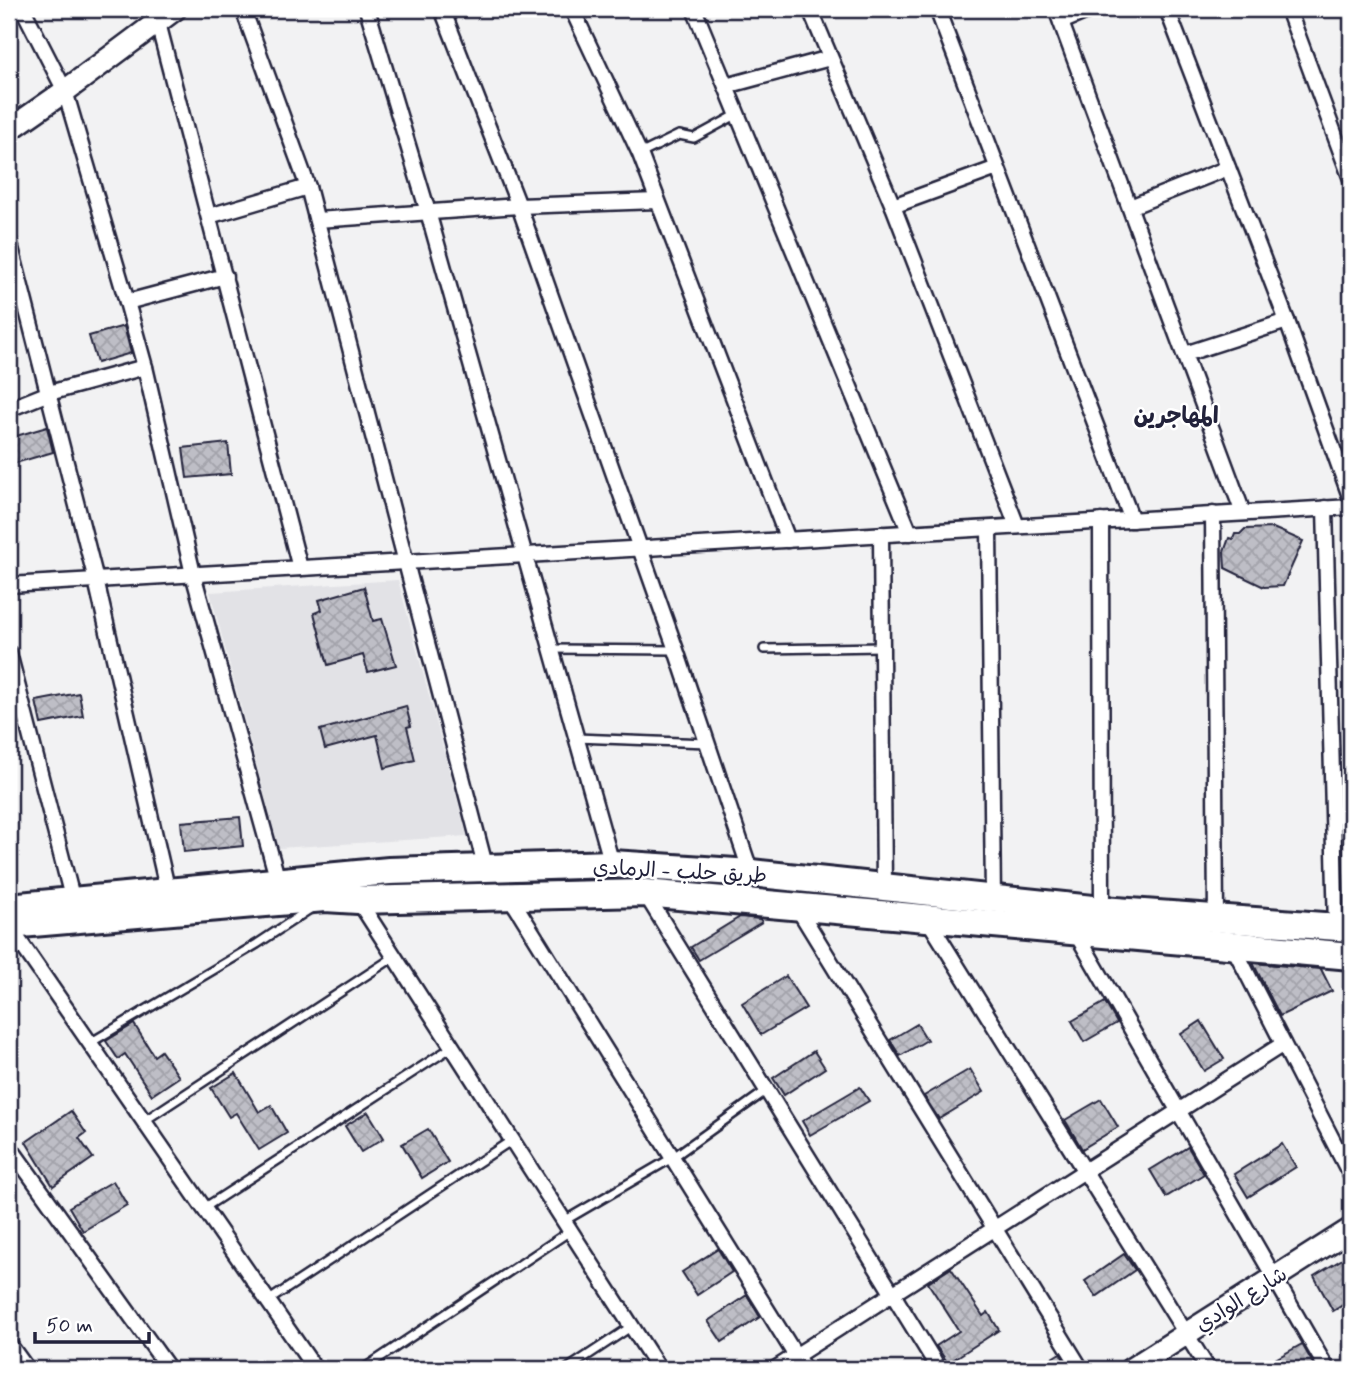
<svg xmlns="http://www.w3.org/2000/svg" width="1360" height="1378" font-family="Mynerve,'Playpen Sans Arabic',sans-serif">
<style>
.built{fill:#e2e2e6}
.building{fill:url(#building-cross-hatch);stroke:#22223b;stroke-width:2}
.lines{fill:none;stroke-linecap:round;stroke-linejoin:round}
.lane-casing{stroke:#22223b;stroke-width:12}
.street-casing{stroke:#22223b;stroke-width:19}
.secondary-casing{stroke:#22223b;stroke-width:26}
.highway-casing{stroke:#22223b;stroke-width:32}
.lane{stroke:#fff;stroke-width:7}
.street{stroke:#fff;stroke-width:14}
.secondary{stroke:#fff;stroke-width:21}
.highway{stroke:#fff;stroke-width:26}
.labels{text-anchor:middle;stroke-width:5;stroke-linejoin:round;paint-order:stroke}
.street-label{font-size:21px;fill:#22223b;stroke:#fff}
.neighbourhood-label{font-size:23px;font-weight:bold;fill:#22223b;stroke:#fff}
</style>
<defs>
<pattern id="building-cross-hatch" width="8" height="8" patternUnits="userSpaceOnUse" patternTransform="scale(1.75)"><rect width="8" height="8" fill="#bebec6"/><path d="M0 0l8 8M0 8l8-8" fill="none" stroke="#a3a3ab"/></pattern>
</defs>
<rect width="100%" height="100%" fill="#f2f2f3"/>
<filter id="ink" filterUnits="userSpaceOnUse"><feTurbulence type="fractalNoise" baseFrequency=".0143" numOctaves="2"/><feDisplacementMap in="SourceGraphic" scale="14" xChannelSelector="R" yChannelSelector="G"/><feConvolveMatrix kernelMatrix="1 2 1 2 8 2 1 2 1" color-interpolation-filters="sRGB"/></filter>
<g filter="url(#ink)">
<path class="built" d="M398 580 467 836 279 848 210 592Z"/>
<g class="building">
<path d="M124 326 131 353 97 363 89 336Z"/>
<path d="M47 427 53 452 9 465V438Z"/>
<path d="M228 443 231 474 187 478 183 448Z"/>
<path d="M1273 528 1303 541 1283 586 1264 587 1225 568 1224 552 1229 538 1233 539 1235 534H1240L1245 529Z"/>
<path d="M364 587 373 621 382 619 396 665 368 672 363 655 328 665 314 613 322 610 319 600Z"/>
<path d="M79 693 83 716 41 724 36 701Z"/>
<path d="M406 706 411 726 407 727 415 760 385 768 377 735 325 749 320 730Z"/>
<path d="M240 817 243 846 184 852 181 822Z"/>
<path d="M740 917 760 919 762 922 699 960 691 947Z"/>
<path d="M1253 963 1321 969 1332 991 1280 1016Z"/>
<path d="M786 976 806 1008 761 1035 742 1003Z"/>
<path d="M1105 1002 1117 1023 1084 1042 1072 1021Z"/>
<path d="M1201 1021 1224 1059 1204 1071 1181 1034Z"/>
<path d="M134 1024 154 1056 161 1051 179 1077 152 1095 125 1054 118 1059 106 1041Z"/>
<path d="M917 1024 927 1040 900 1056 890 1040Z"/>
<path d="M814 1051 825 1068 784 1095 773 1078Z"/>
<path d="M970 1069 984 1092 939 1119 924 1096Z"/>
<path d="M236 1073 259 1112 271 1105 287 1133 259 1150 236 1113 229 1117 211 1088Z"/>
<path d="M860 1087 869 1101 810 1135 802 1121Z"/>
<path d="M1101 1099 1118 1127 1082 1149 1065 1120Z"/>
<path d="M71 1111 86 1133 79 1138 93 1158 53 1186 26 1142Z"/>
<path d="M368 1112 384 1138 361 1152 345 1126Z"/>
<path d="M428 1129 448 1162 422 1178 402 1144Z"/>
<path d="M1282 1144 1296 1167 1248 1197 1234 1174Z"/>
<path d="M1188 1147 1204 1174 1166 1197 1150 1170Z"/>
<path d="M113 1181 127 1205 83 1231 69 1207Z"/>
<path d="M718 1249 732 1272 697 1295 682 1272Z"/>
<path d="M1124 1254 1135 1270 1096 1297 1085 1281Z"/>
<path d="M1351 1254V1300L1333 1311 1314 1276Z"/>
<path d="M951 1268 983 1316 988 1312 999 1330 948 1363 936 1346 959 1331 928 1283Z"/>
<path d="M747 1295 760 1317 722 1342 708 1321Z"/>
<path d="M1302 1344 1316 1369H1276L1272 1361Z"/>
<path d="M1060 1353 1070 1369H1034Z"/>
</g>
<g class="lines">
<g class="lane-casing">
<g id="lane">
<path d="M640 154 679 135 694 138 736 115"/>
<path d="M551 649 675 650"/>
<path d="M764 649 882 647"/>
<path d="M576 738 707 743"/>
<path d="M90 1043 257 944 310 909"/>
<path d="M144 1121 394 957"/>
<path d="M204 1208 452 1047"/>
<path d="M564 1221 672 1158 767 1090"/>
<path d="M268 1301 512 1140"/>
<path d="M363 1369 570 1231"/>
<path d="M567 1369 632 1326"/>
</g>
</g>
<g class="street-casing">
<g id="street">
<path d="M23 9 65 91 127 302 145 367 193 574 278 881"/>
<path d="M243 9 308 187 486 869"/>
<path d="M367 9 428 212 612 864"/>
<path d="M442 9 519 206 676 650 751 873"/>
<path d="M572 9 640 154 788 540"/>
<path d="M694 9 910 533"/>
<path d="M810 9 893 206 1017 526"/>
<path d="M937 9 1132 520"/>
<path d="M1056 9 1243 513"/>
<path d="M1167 9 1287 321 1351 499"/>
<path d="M1288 9 1351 179"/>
<path d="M1061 22 1092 9"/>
<path d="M158 23 300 568"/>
<path d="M726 86 830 58"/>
<path d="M893 206 997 168"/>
<path d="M1130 207 1228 168"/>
<path d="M209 216 308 187"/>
<path d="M317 220 519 206 657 201"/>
<path d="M9 240 96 580 168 892"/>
<path d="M127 302 225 276"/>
<path d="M1185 354 1287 321"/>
<path d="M9 409 49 393 145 367"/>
<path d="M1325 508 1336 927"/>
<path d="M1213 514 1216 919"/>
<path d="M1101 521 1102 910"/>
<path d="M989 529 993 900"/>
<path d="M881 534 884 888"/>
<path d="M9 585 1351 507"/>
<path d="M9 653 73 901"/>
<path d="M645 893 939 1369"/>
<path d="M509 895 804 1369"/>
<path d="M358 900 659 1369"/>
<path d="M797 907 1081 1369"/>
<path d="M927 918 1208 1369"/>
<path d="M9 926 315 1369"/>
<path d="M1076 933 1327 1369"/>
<path d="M1233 946 1351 1176"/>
<path d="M9 1146 169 1369"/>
<path d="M9 1344 27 1369"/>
<path d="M775 1369 1283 1044"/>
</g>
</g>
<g class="secondary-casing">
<g id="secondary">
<path d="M9 130 65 91 175 9"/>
<path d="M1131 1369 1351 1229"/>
</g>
</g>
<g class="highway-casing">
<g id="highway">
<path d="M9 907 389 871 612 864 751 873 1102 910 1351 928"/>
<path d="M9 925 325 898 358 900 645 893 1351 956"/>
</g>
</g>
<use href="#lane" class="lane"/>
<use href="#street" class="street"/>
<use href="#secondary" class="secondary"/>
<use href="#highway" class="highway"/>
</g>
</g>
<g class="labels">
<g class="street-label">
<text transform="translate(680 871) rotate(3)" y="7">طريق حلب - الرمادي</text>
<text transform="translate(1241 1299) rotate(-32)" y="7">شارع الوادي</text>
</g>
<g class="neighbourhood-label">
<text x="1176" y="423">المهاجرين</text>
</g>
</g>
<rect width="1360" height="1378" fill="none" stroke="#fff" stroke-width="35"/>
<rect x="18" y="18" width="1325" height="1343" fill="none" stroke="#22223b" stroke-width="2.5" filter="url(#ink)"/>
<path d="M35 1332v10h114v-10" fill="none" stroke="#22223b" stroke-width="3.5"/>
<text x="46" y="1332" font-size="21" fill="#22223b" stroke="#ffffff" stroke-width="5" paint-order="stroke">50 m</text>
</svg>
